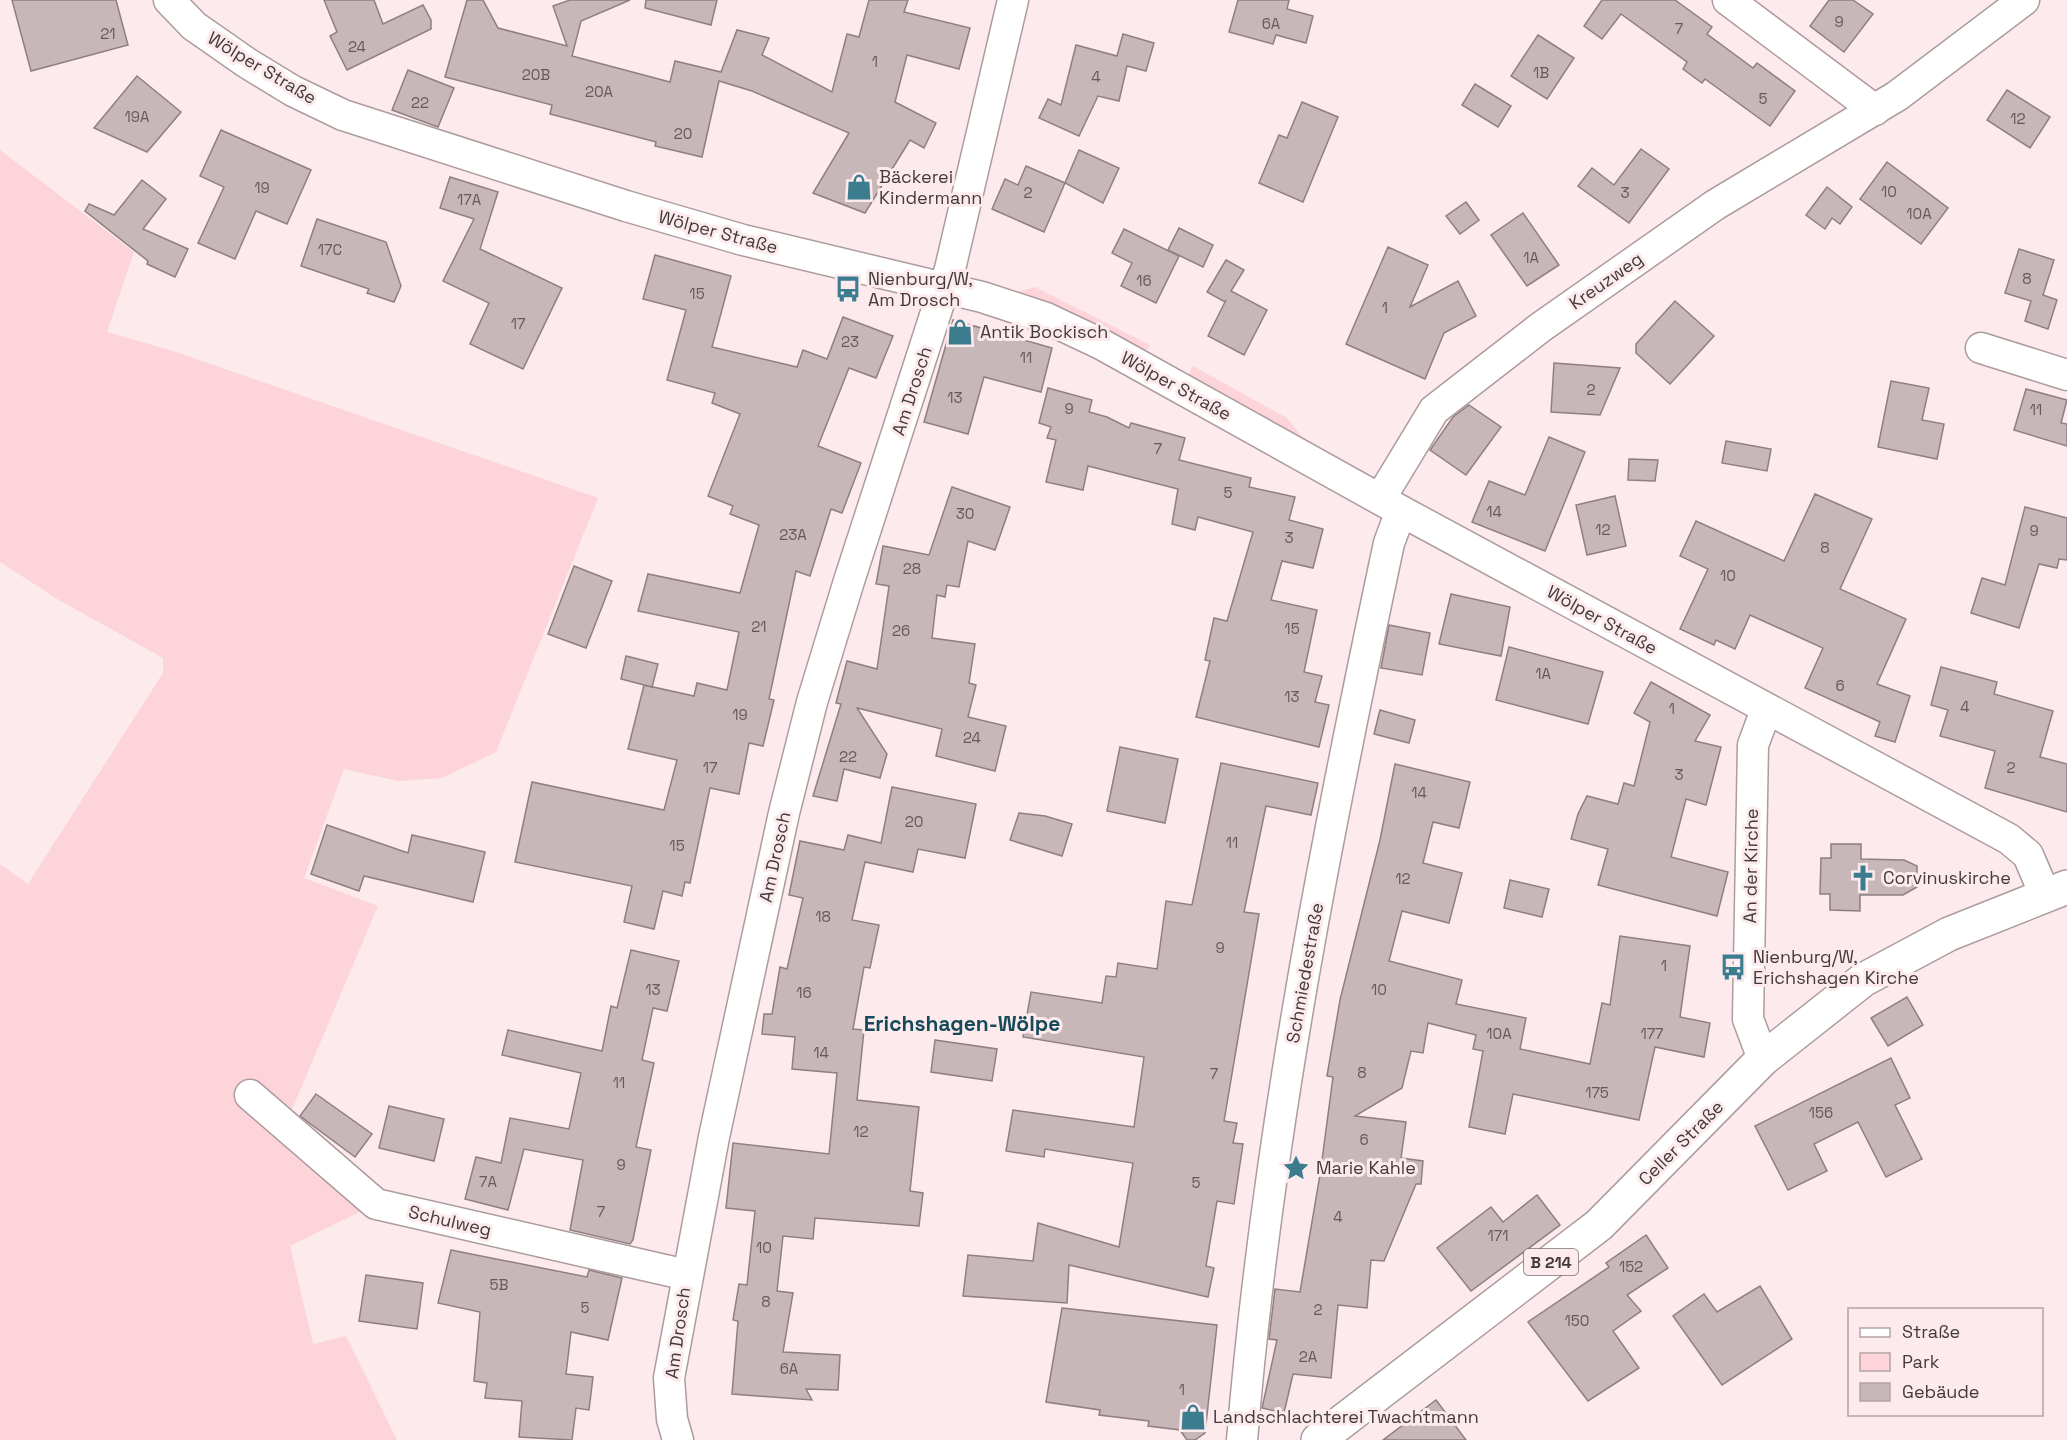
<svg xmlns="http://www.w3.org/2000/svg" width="2067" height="1440" font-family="'Space Grotesk',sans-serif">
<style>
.green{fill:#fcd4d9}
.building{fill:#c8b7b9;stroke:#8f7f81;stroke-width:1.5}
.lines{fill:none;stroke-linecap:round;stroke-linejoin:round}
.minor-casing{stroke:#ad9c9e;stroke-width:33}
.major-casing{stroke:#ad9c9e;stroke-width:36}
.minor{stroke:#fff;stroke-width:30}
.major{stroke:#fff;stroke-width:33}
.labels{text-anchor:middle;stroke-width:6;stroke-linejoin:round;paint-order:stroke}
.number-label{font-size:15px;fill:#645a5b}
.shield{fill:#fceaec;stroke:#7a7071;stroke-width:1.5}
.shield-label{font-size:16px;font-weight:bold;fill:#423b3c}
.street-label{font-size:18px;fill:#423b3c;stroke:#fceaec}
.poi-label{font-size:18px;fill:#423b3c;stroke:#fceaec;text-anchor:start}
.quarter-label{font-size:21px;font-weight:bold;fill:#154a59;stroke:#fceaec}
</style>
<rect width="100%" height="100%" fill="#fceaec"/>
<g class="green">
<path d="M0 150 134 252 107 332 176 352 598 498 496 752 442 778 398 781 344 769 304 878 378 906 293 1107 279 1121 376 1204 290 1246 313 1344 346 1336 397 1440H0V864L28 884 163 673V658L59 600 0 562Z"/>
<path d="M1035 287 1150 345 1143 356 1008 294Z"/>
<path d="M1193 366 1287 418 1310 447 1186 379Z"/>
</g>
<g class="building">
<path d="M12 0H116L128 45 31 71Z"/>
<path d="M324 0H374L383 24 423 5 431 20V29L347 70 330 36 337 32Z"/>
<path d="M467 0H483L498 28 567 46 553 6 570 0H630L581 21 572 56 670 82 675 61 721 72 737 30 769 38 762 55 832 92 847 34 859 37 869 0H908L904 12 970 28 959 69 907 55 895 102 936 123 924 148 910 140 865 213 813 193 849 133 752 91 719 81 702 157 655 146 656 142 550 114 552 105 445 77Z"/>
<path d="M646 0H717L711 25 645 8Z"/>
<path d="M1238 0H1289L1287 9 1313 16 1306 43 1276 35 1273 44 1229 32Z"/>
<path d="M1602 0H1675L1712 27 1707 34 1753 68 1757 63 1795 91 1770 126 1705 79 1702 83 1683 69 1687 62 1621 14 1602 39 1584 26Z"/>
<path d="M1829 0H1853L1873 14 1844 52 1810 26Z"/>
<path d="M1123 34 1154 43 1146 71 1127 66 1119 101 1098 96 1079 136 1039 118 1048 99 1061 105 1076 45 1117 56Z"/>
<path d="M1538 35 1574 58 1547 99 1511 76Z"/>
<path d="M408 70 454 88 438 127 392 110Z"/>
<path d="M137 76 181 112 147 152 94 128Z"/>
<path d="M1475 84 1511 106 1498 127 1462 105Z"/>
<path d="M2007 90 2050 117 2030 148 1987 120Z"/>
<path d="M1302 102 1338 117 1303 202 1259 183 1279 135 1287 138Z"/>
<path d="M221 130 311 170 287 224 256 211 235 259 198 243 224 187 200 176Z"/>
<path d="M1641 149 1669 169 1629 223 1578 186 1592 168 1614 185Z"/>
<path d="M1079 150 1119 168 1103 203 1065 183Z"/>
<path d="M1887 162 1948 208 1921 244 1860 199Z"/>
<path d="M1026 166 1065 183 1044 232 992 209 1005 179 1018 185Z"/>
<path d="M450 177 498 192 480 249 562 288 523 369 470 344 489 303 443 281 474 219 440 208Z"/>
<path d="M142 180 166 199 143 229 188 249 175 277 147 264 148 261 85 211 89 204 114 215Z"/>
<path d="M1827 187 1852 207 1840 224 1832 218 1825 229 1806 215Z"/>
<path d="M1466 202 1479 220 1460 234 1446 216Z"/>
<path d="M1523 213 1559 265 1527 286 1491 235Z"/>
<path d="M317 219 386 242 401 286 394 302 367 293 369 289 301 266Z"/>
<path d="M1179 228 1213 245 1203 267 1168 250Z"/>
<path d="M1124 229 1179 256 1156 303 1121 286 1132 263 1112 253Z"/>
<path d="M1388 247 1428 265 1410 307 1458 281 1476 316 1444 333 1425 379 1346 344Z"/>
<path d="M2019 249 2054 260 2043 295 2057 300 2048 329 2025 321 2031 301 2005 293Z"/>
<path d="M655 255 731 276 712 347 797 367 803 350 827 359 843 317 893 336 876 378 849 368 818 446 861 463 842 513 831 509 810 576 796 571 769 699 774 700 763 746 749 743 739 794 710 788 690 883 685 882 682 896 663 891 654 929 624 922 632 886 515 862 532 782 664 810 677 760 628 749 644 685 694 696 697 683 727 690 739 632 638 611 648 574 740 593 759 525 730 514 733 506 708 496 740 414 712 403 715 393 667 380 686 310 643 299Z"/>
<path d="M1226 260 1244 270 1231 291 1267 310 1244 355 1208 336 1226 300 1225 302 1207 292Z"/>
<path d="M1675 301 1714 336 1670 384 1636 353V344Z"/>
<path d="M953 320 1052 348 1041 392 984 377 968 434 924 422Z"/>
<path d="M1554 363 1620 368 1600 415 1551 412Z"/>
<path d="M1891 381 1929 388 1922 420 1944 424 1937 459 1878 447Z"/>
<path d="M1048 388 1092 400 1089 412 1107 417 1129 428 1131 423 1185 438 1179 460 1251 478 1249 487 1295 497 1289 520 1323 529 1313 568 1282 561 1271 600 1317 610 1304 672 1322 676 1315 702 1329 705 1319 747 1196 717 1210 661 1205 660 1214 618 1227 621 1253 532 1198 517 1195 530 1172 524 1178 489 1088 466 1083 490 1046 482 1056 440 1047 438 1051 427 1039 423Z"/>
<path d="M2026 389 2067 400 2061 423 2067 424V446L2014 430Z"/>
<path d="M1469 405 1501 427 1466 475 1430 450 1453 417Z"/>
<path d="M1549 437 1585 452 1545 551 1472 522 1489 481 1525 495Z"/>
<path d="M1726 441 1771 449 1767 471 1722 463Z"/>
<path d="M1629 459 1658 460 1655 481 1628 480Z"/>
<path d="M952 487 1010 507 995 550 968 541 959 587 947 585 945 597 937 595 932 638 975 644 969 683 976 685 968 717 1006 726 995 771 936 756 942 729 857 708 887 754 880 778 844 769 837 801 813 796 841 704 836 703 847 661 877 669 889 586 876 584 883 546 929 555Z"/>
<path d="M1815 494 1872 519 1840 589 1906 619 1877 684 1910 696 1895 742 1875 736 1880 722 1805 688 1823 648 1750 615 1735 649 1716 640 1714 645 1680 629 1708 569 1680 556 1696 521 1784 561Z"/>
<path d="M1615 496 1626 546 1587 555 1576 505Z"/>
<path d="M2025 507 2067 518V560L2059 559 2057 568 2039 564 2019 628 1971 613 1982 578 2005 585Z"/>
<path d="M574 566 612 581 586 648 548 634Z"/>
<path d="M1451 594 1510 607 1501 656 1439 644Z"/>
<path d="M1389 625 1430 633 1422 675 1381 668Z"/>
<path d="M1509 647 1603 672 1588 724 1496 700Z"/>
<path d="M626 656 658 664 652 687 621 679Z"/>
<path d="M1941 667 1997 682 1994 694 2053 711 2040 757 2067 764V812L1985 788 1995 751 1940 736 1948 710 1931 705Z"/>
<path d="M1651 682 1710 715 1695 741 1721 747 1706 805 1686 799 1671 857 1728 872 1717 916 1598 885 1608 849 1571 839 1578 814 1587 796 1618 804 1624 783 1634 786 1650 722 1634 713Z"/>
<path d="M1380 710 1415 720 1409 743 1374 734Z"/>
<path d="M1120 747 1178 759 1165 823 1107 811Z"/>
<path d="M1221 763 1318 783 1311 815 1266 806 1244 912 1259 914 1224 1121 1237 1123 1233 1143 1243 1144 1234 1204 1217 1201 1206 1266 1214 1268 1208 1297 1069 1265 1067 1303 963 1296 968 1255 1033 1261 1038 1223 1119 1247 1133 1163 1045 1149 1044 1157 1006 1151 1013 1110 1134 1127 1144 1057 1023 1037 1031 992 1102 1003 1106 976 1116 977 1118 963 1157 969 1166 901 1192 905Z"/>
<path d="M1395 764 1470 782 1459 828 1433 822 1423 863 1462 873 1449 923 1402 911 1389 961 1462 980 1456 1004 1526 1018 1520 1049 1590 1064 1602 1003 1610 1005 1620 936 1690 946 1680 1017 1710 1023 1704 1057 1655 1047 1639 1120 1513 1094 1505 1134 1469 1127 1483 1051 1473 1049 1476 1035 1428 1023 1423 1053 1411 1051 1402 1088 1355 1116 1406 1122 1401 1158 1423 1161 1421 1184H1416L1384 1261 1371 1260 1367 1308 1338 1305 1331 1378 1293 1374 1284 1413 1262 1408 1277 1340 1269 1339 1275 1289 1300 1292 1320 1175 1333 1077 1327 1076 1340 1000 1380 840Z"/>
<path d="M892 787 976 804 965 858 918 849 913 872 865 862 852 920 879 925 870 968 864 967 853 1029 864 1030 857 1100 919 1107 910 1191 923 1193 919 1226 815 1218 813 1239 783 1236 777 1291 793 1293 783 1352 840 1355 838 1390 806 1389 812 1400 732 1394 738 1321 733 1320 739 1284 747 1285 755 1211 726 1208 733 1143 829 1154 837 1073 792 1069 795 1037 762 1034 764 1014H772L780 967 787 969 803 898 789 895 800 841 844 850 848 835 881 843Z"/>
<path d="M1019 813 1045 816 1072 824 1062 856 1010 840Z"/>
<path d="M327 825 408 853 412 835 485 852 473 902 364 876 359 891 311 874Z"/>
<path d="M1831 844H1861V859L1904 860 1917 866V887L1903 895H1860V911L1830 910V894H1820L1821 858H1831Z"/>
<path d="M1510 880 1549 889 1542 917 1504 908Z"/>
<path d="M631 950 679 961 667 1011 653 1008 642 1060 654 1063 636 1147 651 1150 633 1240 630 1244 570 1230 583 1160 524 1149 508 1210 465 1199 476 1157 501 1163 510 1118 569 1129 581 1073 502 1055 508 1030 602 1051 611 1006 617 1008Z"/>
<path d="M1907 997 1923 1025 1888 1046 1871 1018Z"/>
<path d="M935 1040 997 1049 992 1081 931 1072Z"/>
<path d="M1891 1058 1910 1098 1895 1105 1922 1159 1886 1177 1858 1122 1814 1144 1827 1171 1788 1190 1755 1126Z"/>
<path d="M316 1094 372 1134 355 1157 300 1116Z"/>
<path d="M389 1106 444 1119 434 1161 379 1148Z"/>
<path d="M1537 1195 1560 1225 1471 1291 1437 1248 1491 1207 1503 1222Z"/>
<path d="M1646 1235 1668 1268 1627 1295 1641 1311 1613 1331 1639 1368 1588 1401 1528 1322 1609 1267 1606 1263Z"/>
<path d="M451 1250 587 1277 589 1270 622 1278 608 1340 571 1332 566 1374 593 1377 589 1410 576 1408 572 1440 519 1437 522 1401 485 1398 487 1383 474 1381 480 1312 438 1303Z"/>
<path d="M366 1275 423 1283 417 1329 359 1321Z"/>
<path d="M1760 1286 1792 1339 1722 1385 1673 1316 1704 1294 1717 1312Z"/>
<path d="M1062 1308 1217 1325 1205 1433 1195 1440H1187L1180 1430 1148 1426 1149 1421 1099 1415 1100 1410 1046 1402Z"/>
<path d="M1436 1400 1466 1440H1383Z"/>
</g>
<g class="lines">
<g class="minor-casing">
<g id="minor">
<path d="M169 0 194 26 247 63 293 91 343 115 626 206 743 240 982 297 1046 318 1101 344 1401 511 2009 839 2028 855 2045 895"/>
<path d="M1728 0 1875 110"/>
<path d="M1981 348 2067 375"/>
<path d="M1380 499 1434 410 1541 327 1715 205 1897 96 2024 0"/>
<path d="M1763 1059 1748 1019 1753 745 1766 710"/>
<path d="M250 1095 376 1204 687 1275"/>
<path d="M678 1440 672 1419 669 1378 714 1137 784 813 812 702 849 581 950 269 1013 0"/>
<path d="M1242 1440C1267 1138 1326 839 1389 543L1401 511"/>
</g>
</g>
<g class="major-casing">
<path id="major" d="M1318 1440 1599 1225 1763 1059 1863 980 1949 934 2067 887"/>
</g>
<use href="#minor" class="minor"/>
<use href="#major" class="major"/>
</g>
<defs>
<g id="shop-bare" transform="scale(2.07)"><path d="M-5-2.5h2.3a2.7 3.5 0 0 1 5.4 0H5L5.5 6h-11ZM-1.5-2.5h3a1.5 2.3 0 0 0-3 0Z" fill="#3b7c8f" stroke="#fceaec" stroke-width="2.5" paint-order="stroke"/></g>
<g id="bus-bare" transform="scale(2.07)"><path d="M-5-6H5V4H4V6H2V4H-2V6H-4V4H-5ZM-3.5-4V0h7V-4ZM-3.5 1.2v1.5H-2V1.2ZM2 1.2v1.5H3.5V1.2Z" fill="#3b7c8f" stroke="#fceaec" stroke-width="2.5" paint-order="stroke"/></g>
<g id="church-bare" transform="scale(2.07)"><path d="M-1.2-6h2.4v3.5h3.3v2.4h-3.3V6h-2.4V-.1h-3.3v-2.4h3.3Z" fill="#3b7c8f" stroke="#fceaec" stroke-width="2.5" paint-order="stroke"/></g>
<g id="sight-bare" transform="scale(2.07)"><path d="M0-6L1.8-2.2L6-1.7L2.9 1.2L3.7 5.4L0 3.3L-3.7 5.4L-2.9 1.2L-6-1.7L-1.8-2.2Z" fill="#3b7c8f" stroke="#fceaec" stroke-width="2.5" paint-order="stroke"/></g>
</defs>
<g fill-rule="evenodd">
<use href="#shop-bare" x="859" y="187"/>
<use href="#bus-bare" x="848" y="289"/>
<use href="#shop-bare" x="960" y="332"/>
<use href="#church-bare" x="1863" y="878"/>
<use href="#bus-bare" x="1733" y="967"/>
<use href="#sight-bare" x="1296" y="1168"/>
<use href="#shop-bare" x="1193" y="1417"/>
</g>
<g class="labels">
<g class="number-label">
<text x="1839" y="27">9</text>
<text x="1271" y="29">6A</text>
<text x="1679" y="34">7</text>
<text x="108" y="39">21</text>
<text x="357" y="52">24</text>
<text x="875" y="67">1</text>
<text x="1541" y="78">1B</text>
<text x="536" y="80">20B</text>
<text x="1096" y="82">4</text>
<text x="599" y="97">20A</text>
<text x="1763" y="104">5</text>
<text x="420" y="108">22</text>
<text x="137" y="122">19A</text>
<text x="2018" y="124">12</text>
<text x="683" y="139">20</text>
<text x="262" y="193">19</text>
<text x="1889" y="197">10</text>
<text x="1028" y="198">2</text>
<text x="1625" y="198">3</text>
<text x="469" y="205">17A</text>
<text x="1919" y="219">10A</text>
<text x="330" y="255">17C</text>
<text x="1531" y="263">1A</text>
<text x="2027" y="284">8</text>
<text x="1144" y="286">16</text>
<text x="697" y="299">15</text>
<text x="1385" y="313">1</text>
<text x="518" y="329">17</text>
<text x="850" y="347">23</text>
<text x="1026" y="363">11</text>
<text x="1591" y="395">2</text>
<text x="955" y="403">13</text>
<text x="1069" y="414">9</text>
<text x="2036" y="415">11</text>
<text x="1158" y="454">7</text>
<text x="1228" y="498">5</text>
<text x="1494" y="517">14</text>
<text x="965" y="519">30</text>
<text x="1603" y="535">12</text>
<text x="2034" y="536">9</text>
<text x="793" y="540">23A</text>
<text x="1289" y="543">3</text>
<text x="1825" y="553">8</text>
<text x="912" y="574">28</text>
<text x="1728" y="581">10</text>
<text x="759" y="632">21</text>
<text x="1292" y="634">15</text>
<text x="901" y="636">26</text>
<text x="1543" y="679">1A</text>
<text x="1840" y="691">6</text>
<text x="1292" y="702">13</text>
<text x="1965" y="712">4</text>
<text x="1672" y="714">1</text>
<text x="740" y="720">19</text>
<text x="972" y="743">24</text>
<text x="848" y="762">22</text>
<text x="710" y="773">17</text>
<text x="2011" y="773">2</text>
<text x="1679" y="780">3</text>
<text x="1419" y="798">14</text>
<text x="914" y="827">20</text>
<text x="1232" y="848">11</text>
<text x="677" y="851">15</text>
<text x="1403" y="884">12</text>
<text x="823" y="922">18</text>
<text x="1220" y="953">9</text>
<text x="1664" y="971">1</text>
<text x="653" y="995">13</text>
<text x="1379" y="995">10</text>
<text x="804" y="998">16</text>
<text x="1499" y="1039">10A</text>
<text x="1652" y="1039">177</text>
<text x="821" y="1058">14</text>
<text x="1362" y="1078">8</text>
<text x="1214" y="1079">7</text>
<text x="619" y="1088">11</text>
<text x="1597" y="1098">175</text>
<text x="1821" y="1118">156</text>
<text x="861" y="1137">12</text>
<text x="1364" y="1145">6</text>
<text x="621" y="1170">9</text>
<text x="488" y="1187">7A</text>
<text x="1196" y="1188">5</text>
<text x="601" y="1217">7</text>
<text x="1338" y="1222">4</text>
<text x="1498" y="1241">171</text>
<text x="764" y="1253">10</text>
<text x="1631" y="1272">152</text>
<text x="499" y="1290">5B</text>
<text x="766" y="1307">8</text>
<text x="585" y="1313">5</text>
<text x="1318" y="1315">2</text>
<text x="1577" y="1326">150</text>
<text x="1308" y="1362">2A</text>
<text x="789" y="1374">6A</text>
<text x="1182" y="1395">1</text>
</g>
<rect class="shield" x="1524" y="1249" width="54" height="26" rx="4.5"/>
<g class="shield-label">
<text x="1551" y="1268">B 214</text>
</g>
<g class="street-label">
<text transform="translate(262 68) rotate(31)" y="6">Wölper Straße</text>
<text transform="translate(718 232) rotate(15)" y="6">Wölper Straße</text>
<text transform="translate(1606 281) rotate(-35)" y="6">Kreuzweg</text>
<text transform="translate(1176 386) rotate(29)" y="6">Wölper Straße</text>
<text transform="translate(912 391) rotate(-72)" y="6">Am Drosch</text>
<text transform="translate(1602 620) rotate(29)" y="6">Wölper Straße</text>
<text transform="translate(775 857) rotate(-78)" y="6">Am Drosch</text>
<text transform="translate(1751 866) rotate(-89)" y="6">An der Kirche</text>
<text transform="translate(1305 973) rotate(-80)" y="6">Schmiedestraße</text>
<text transform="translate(1681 1143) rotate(-45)" y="6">Celler Straße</text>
<text transform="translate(450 1221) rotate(13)" y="6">Schulweg</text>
<text transform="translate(678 1333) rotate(-82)" y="6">Am Drosch</text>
</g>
<g class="poi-label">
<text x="879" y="183">Bäckerei<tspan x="879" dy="21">Kindermann</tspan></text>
<text x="868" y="285">Nienburg/W,<tspan x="868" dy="21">Am Drosch</tspan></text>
<text x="980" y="338">Antik Bockisch</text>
<text x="1883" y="884">Corvinuskirche</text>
<text x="1753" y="963">Nienburg/W,<tspan x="1753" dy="21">Erichshagen Kirche</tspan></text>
<text x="1316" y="1174">Marie Kahle</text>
<text x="1213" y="1423">Landschlachterei Twachtmann</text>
</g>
<g class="quarter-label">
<text x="962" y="1031">Erichshagen-Wölpe</text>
</g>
</g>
<rect x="1848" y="1308" width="195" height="108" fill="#fceaec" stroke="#b2a4a6" stroke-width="1.5"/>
<rect x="1860" y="1328" width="30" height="9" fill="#ffffff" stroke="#b2a4a6" stroke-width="1.5"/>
<text x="1902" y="1338" font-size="18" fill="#423b3c">Straße</text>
<rect x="1860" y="1353" width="30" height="18" fill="#fcd4d9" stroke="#b2a4a6" stroke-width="1.5"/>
<text x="1902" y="1368" font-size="18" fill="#423b3c">Park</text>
<rect x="1860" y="1383" width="30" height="18" fill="#c8b7b9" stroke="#b2a4a6" stroke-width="1.5"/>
<text x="1902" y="1398" font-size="18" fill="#423b3c">Gebäude</text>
</svg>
